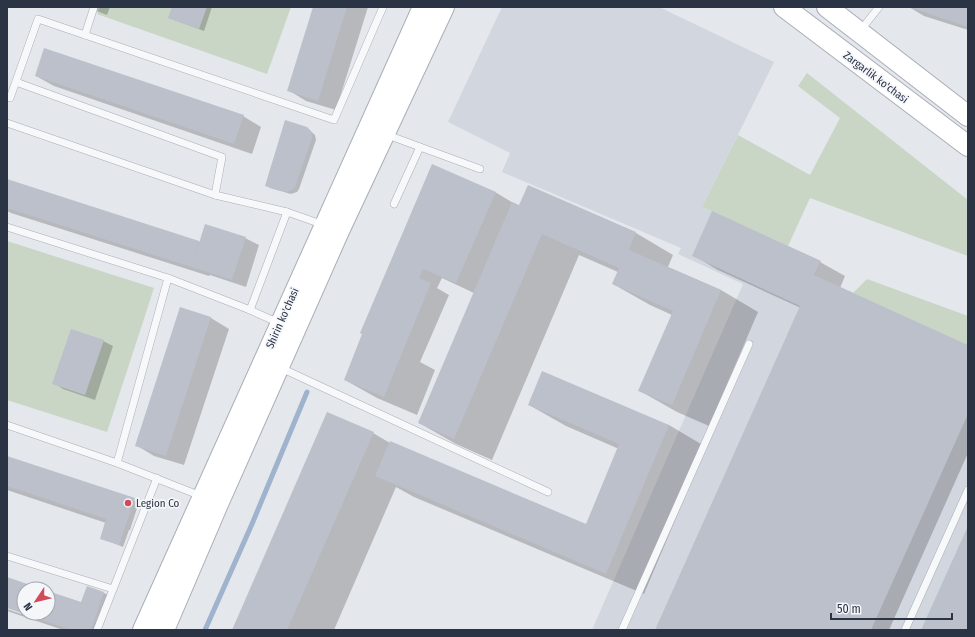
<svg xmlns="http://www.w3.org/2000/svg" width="975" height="637" font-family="'Fira Sans Condensed',sans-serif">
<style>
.built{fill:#d2d6de}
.green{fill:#c9d6c5}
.shadow{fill:#0003}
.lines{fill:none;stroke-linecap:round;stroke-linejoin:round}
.stream{stroke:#9fb4cc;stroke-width:5}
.building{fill:#bbc0ca}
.lane-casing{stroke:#a9aeb7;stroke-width:8}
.secondary-casing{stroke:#a9aeb7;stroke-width:22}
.lane{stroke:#f7f8fa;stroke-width:7}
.secondary{stroke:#fff;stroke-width:20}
.poi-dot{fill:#d1495b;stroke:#f4f6f9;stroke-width:1.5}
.labels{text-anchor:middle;stroke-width:3.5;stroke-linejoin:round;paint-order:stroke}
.street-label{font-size:11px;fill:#2b3445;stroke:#f4f6f9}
.poi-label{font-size:11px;fill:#2b3445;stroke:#f4f6f9;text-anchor:start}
</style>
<rect width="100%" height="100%" fill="#e4e7ec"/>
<path class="built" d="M502 7H659L774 62 702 207 821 261 814 276 968 345V630H592L743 284 678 254 681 248 502 172 510 153 448 122Z"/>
<g class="green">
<path d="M100 7H291L267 74 97 14Z"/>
<path d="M807 73 968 200V256L810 198 788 246 702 207 738 135 810 175 840 118 798 86Z"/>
<path d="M7 241 154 288 107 432 7 400Z"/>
<path d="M867 279 968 316V345L853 293Z"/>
</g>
<g class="shadow">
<path d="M86 7H110L107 15Z"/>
<path d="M173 7H212L204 31 169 18Z"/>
<path d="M314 7H368L336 110 306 101 288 90Z"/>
<path d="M909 7H968V30L924 16Z"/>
<path d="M36 76 243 116 261 127 252 154 54 86Z"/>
<path d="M307 128 315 135 316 140 299 189 297 192 291 194 270 188 266 185Z"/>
<path d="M7 180 200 242 245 238 259 245 246 287 210 275 209 276 11 213 7 211Z"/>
<path d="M528 187 636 233 673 255 668 267 721 290 758 312 709 426 677 412 640 391 672 315 650 305 613 284 618 272 579 255 492 460 456 444 419 423 474 293 442 278 437 288 449 295 420 362 435 370 417 415 377 398 345 380 363 334 361 333 495 192 520 207Z"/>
<path d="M693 255 820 262 845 276 840 288 968 346V453L889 630H657L801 308 718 270Z"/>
<path d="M181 308 211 318 229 329 184 465 154 456 136 445Z"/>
<path d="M103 341 113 346 95 400 63 389 54 383Z"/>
<path d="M529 405 669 425 706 447 644 594 414 497 396 487 334 630H233L373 433 390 443 586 525 619 449 566 426Z"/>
<path d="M7 457 139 502 130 530H129L123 547 101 538 106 523 7 490Z"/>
<path d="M48 592 83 603 104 593 108 595 96 630H63L7 611V609L36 619 37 617 26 613H48Z"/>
</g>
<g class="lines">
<path class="stream" d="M205 630 252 524 307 392"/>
</g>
<g class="building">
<path d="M172 7H207L199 29 168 18Z"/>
<path d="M313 7H347L318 101 287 91Z"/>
<path d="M909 7H968V27Z"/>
<path d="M44 48 244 115 234 144 35 76Z"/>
<path d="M285 120 307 127 311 131 312 138 295 187 292 190 286 192 265 186Z"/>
<path d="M432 164 496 192 456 283 423 269 419 278 431 283 384 397 344 380 362 334 360 333Z"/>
<path d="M7 179 199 241 195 256 205 224 246 237 232 280 7 208Z"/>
<path d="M528 185 636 232 629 250 721 290 672 405 638 391 673 311 612 284 619 268 542 234 454 439 418 423 512 202 519 205Z"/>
<path d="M712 211 821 261 814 275 968 345V414L871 630H655L800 306 692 256Z"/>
<path d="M180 307 211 317 166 456 135 446Z"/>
<path d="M71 329 104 340 85 395 52 384Z"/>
<path d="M542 371 669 425 606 574 375 476 390 441 586 524 619 444 528 405Z"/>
<path d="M327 412 374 432 287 630H232Z"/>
<path d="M7 456 135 498 119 545 100 539 106 519 7 486Z"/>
<path d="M968 526V630H921Z"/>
<path d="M7 577 42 589H24V613H48V591L81 602 87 586 104 592 91 630H71L7 608Z"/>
</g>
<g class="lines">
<g class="lane-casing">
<g id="lane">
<path d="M860 31 879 7"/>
<path d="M85 35 94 7"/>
<path d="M16 82 222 157 215 195"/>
<path d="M7 97 10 98 38 19 334 120 383 7"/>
<path d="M7 123 215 195 287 212 324 225"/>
<path d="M385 134 420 147"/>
<path d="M394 204 420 147 480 169"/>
<path d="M7 227 168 278 250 310 287 212"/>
<path d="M168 278 117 463 201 496"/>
<path d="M250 310 279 323"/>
<path d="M281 368 548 492"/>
<path d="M7 425 117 463"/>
<path d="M7 556 113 589"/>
<path d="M97 630 157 478"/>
<path d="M622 630 749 344"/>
<path d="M905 630 968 490"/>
</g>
</g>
<g class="secondary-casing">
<g id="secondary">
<path d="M784 7 968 146"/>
<path d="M827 7 968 116"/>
<path d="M143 630 423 7"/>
<path d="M164 630 218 504 339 231 444 7"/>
</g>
</g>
<use href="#lane" class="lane"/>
<use href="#secondary" class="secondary"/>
</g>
<circle class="poi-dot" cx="128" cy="503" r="4"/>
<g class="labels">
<g class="street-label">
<text transform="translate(876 77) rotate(37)" y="4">Zargarlik ko'chasi</text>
<text transform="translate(282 318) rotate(-66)" y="4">Shirin ko'chasi</text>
</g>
<g class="poi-label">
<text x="136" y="507">Legion Co</text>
</g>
</g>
<rect width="975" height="637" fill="none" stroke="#2b3445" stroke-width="16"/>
<g transform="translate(36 601) rotate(235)"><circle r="19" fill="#f4f6f9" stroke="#a4a8b1"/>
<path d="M0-3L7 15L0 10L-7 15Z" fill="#d1495b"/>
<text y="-6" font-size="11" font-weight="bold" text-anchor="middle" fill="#2b3445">N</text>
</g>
<path d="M831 613v6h121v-6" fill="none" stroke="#2b3445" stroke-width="2"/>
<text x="837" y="613" font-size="12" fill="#2b3445" stroke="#f4f6f9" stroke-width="3" paint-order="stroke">50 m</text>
</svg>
